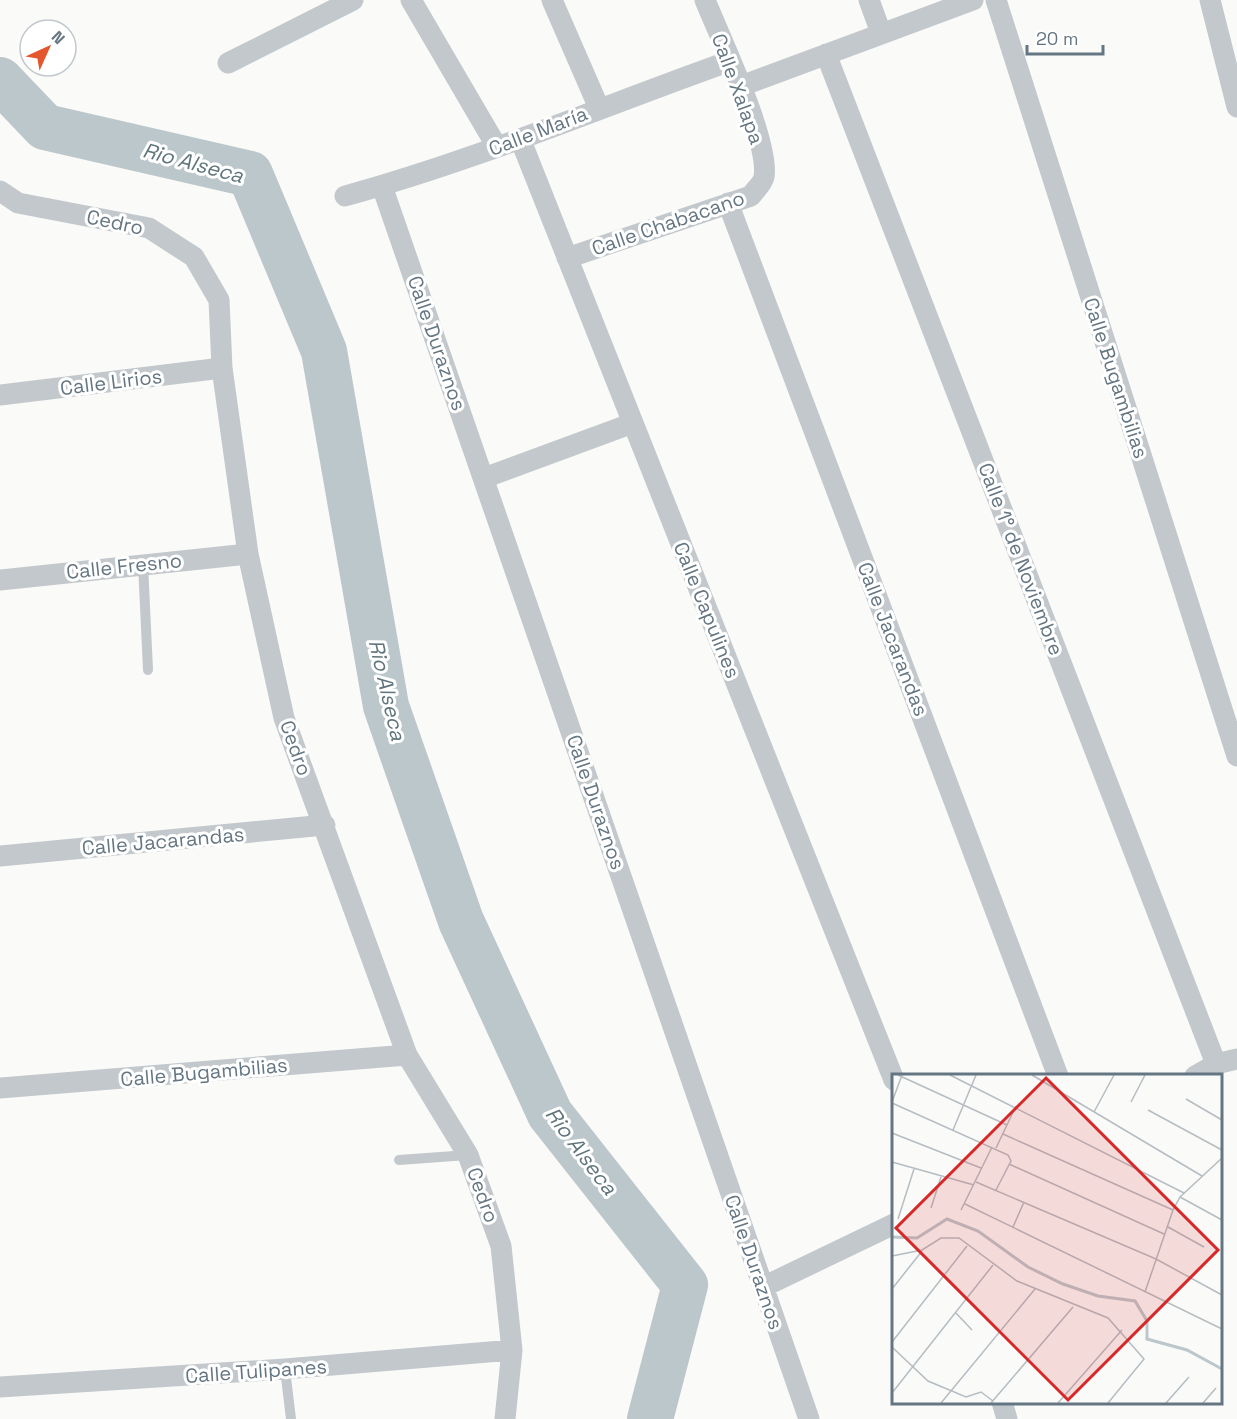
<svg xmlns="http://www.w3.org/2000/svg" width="1237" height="1419" font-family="'Space Grotesk',sans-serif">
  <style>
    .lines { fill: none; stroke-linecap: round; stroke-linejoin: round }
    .river { stroke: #bbc7cb; stroke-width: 46 }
    .lane { stroke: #c3c8cc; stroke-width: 10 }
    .street { stroke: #c3c8cc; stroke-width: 21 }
    .labels { text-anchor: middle; stroke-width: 6; stroke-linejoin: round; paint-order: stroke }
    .street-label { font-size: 20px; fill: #657683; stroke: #fff }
    .water-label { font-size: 21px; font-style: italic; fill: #60757c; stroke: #fff }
    .inset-river { fill: none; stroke: #bbc7cb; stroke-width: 3 }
    .inset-road { fill: none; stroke: #b5bdc2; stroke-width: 1.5 }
    .view { fill: #d62828; fill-opacity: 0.15; stroke: #d62828; stroke-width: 3 }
    .inset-edge { fill: none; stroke: #657683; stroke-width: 3 }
  </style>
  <rect width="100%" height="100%" fill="#fafaf8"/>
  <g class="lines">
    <path class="river" d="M0,80l45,47 205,47 74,177 62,355 75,215 89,193 135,171 -35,134"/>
    <path class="lane" d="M143,564l5,106
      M399,1160l69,-5
      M285,1369l6,50"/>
    <path class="street" d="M411,0l86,147
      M552,0l47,108
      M869,0l12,33
      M996,0l241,756
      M1210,0l27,107
      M826,54l390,1010
      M228,63l125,-63
      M741,86l232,-86
      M521,141l373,939
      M382,186l427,1233
      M0,191l18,12 131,25 45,29 25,43 3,68 26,186 36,164 123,337 61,100 33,91 11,104 -7,69
      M345,196c131,-36 256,-89 385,-135
      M728,203l330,873
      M567,258l184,-62c4,-6 12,-13 13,-19 6,-35 -44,-140 -59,-177
      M0,395l222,-27
      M484,478l149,-55
      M0,580l248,-26
      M0,856l325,-31
      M1195,1076l21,-12 21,-5
      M0,1088l407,-33
      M763,1287l131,-63
      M0,1387l285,-18 227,-19
      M1002,1402l5,17"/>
  </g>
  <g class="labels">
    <g class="street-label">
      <text transform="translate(738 89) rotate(70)" y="7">Calle Xalapa</text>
      <text transform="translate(538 131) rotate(-21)" y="7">Calle María</text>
      <text transform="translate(115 222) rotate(12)" y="7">Cedro</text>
      <text transform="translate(668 223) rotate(-19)" y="7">Calle Chabacano</text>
      <text transform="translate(437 343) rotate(71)" y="7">Calle Duraznos</text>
      <text transform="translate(1116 378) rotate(72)" y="7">Calle Bugambilias</text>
      <text transform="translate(111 382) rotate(-7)" y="7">Calle Lirios</text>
      <text transform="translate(1021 559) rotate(69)" y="7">Calle 1° de Noviembre</text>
      <text transform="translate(124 566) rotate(-6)" y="7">Calle Fresno</text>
      <text transform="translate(707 610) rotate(68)" y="7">Calle Capulines</text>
      <text transform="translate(893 639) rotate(69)" y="7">Calle Jacarandas</text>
      <text transform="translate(296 748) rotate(70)" y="7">Cedro</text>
      <text transform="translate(596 802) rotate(71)" y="7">Calle Duraznos</text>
      <text transform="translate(163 841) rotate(-5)" y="7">Calle Jacarandas</text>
      <text transform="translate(204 1072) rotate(-5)" y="7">Calle Bugambilias</text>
      <text transform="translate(483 1195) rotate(70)" y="7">Cedro</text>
      <text transform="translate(754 1262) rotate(71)" y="7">Calle Duraznos</text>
      <text transform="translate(256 1371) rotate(-4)" y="7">Calle Tulipanes</text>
    </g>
    <g class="water-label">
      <text transform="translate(193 163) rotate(15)" y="7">Rio Alseca</text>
      <text transform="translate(387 690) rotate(77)" y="7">Rio Alseca</text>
      <text transform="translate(581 1151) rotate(53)" y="7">Rio Alseca</text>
    </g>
  </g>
  <g transform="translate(892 1074)">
    <rect width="330" height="330" fill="#fafaf8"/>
    <path class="inset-river" d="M0,163l25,1 30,-19 31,12 50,36 35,17 35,12 37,5 12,20v18l40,11 35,19"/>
    <path class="inset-road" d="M6,1l109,50M58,1l234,118M140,1l170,101M294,25l36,21M0,28l10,-27M239,28l14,-27M0,29l116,52 3,6 -15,29M256,36l74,40M202,38l20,-37M61,56l23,-55M0,59l89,35M111,60l170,76M104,74l20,-42M0,88l82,23M117,90l155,70M84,108l180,77 66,36M288,123l42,23M73,130l257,125M39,134l10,-31M69,136l31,-63M6,145l16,-50M121,153l11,-25M276,153l36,20M0,182l30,-6 19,-12h18l58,43 91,37 36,41 -36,44M0,215l30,-38M253,218l28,-82 7,-13 42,-39M63,238l17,18M0,268l75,-96M0,273l36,34 38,16 15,-5 12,9M0,319l101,-128M49,329l94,-114M99,329l82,-96M166,329l64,-73M274,329l23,-26M311,329l13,-15"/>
    <path class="view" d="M154,4l172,172 -150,150 -172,-172z"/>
    <rect width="330" height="330" class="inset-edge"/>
  </g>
  <g transform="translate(48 48) rotate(45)"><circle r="28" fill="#ffffff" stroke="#c1c8cd" stroke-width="1.5"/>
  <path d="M0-4.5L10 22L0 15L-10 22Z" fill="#e4572e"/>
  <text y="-9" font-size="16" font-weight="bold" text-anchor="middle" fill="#657683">N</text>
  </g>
  <path d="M1027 45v9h76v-9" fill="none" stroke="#657683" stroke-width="3"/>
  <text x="1036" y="45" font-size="18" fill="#657683" stroke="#ffffff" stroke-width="4.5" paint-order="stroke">20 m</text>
</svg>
